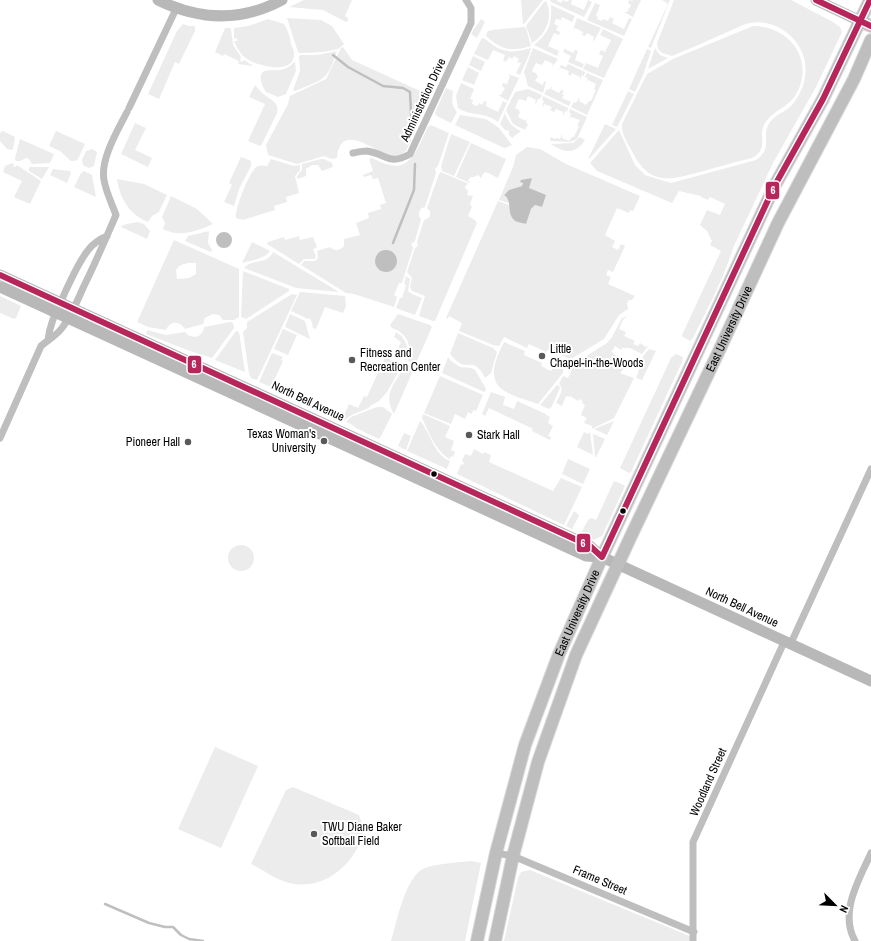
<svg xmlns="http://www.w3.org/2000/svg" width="871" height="941" font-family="'Archivo Narrow',sans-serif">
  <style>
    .green { fill: #ececec; fill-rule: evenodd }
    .water { fill: #bfbfbf }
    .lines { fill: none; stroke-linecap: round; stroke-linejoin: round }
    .stream { stroke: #bfbfbf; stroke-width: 2.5 }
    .primary-casing { stroke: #dbdbdb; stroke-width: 14 }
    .street { stroke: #bebebe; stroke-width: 7 }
    .secondary { stroke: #b8b8b8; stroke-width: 11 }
    .primary { stroke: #bebebe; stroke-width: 12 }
    .bus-1-casing { stroke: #fff; stroke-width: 9 }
    .bus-1 { stroke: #b6265b; stroke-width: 6 }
    .poi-dot { fill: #595959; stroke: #fff; stroke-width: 1.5 }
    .bus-dot { fill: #000; stroke: #fff; stroke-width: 1.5 }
    .labels { text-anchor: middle; stroke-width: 4; stroke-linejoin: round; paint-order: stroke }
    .street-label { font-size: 12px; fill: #000; stroke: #fff }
    .poi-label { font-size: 12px; fill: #000; stroke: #fff; text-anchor: start }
    .line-badge { stroke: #fff; stroke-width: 1.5 }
    .badge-label { font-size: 11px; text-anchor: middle; font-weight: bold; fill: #fff }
  </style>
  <rect width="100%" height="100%" fill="#fff"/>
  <path class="green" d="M304,0h48l-7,16 3,2v3l-2,1 -23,-12 -34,-3z
    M521,0h22l-19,24h-1z
    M550,0h6l5,3 2,-3 4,2 2,-2h3l-1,4 13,6 4,-10 4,2 -8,15 -33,-15z
    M629,0l3,1 1,-1h8l-8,17 -9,-5h3l4,-7 -3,-2z
    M662,0h8l-19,48 -3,-1 20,-43z
    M674,0h117l42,22 7,5 2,5 -26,55 -43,76 -40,85c-9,31 -26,61 -40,90l-3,3 -7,-4 -1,-2 39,-84 -11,-6 2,-4 -5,-10 -7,-6 7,-15 13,5 5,-11 -15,-7 -2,3 -7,-3v-1l-22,-5 -7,12 -75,-32 -7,-8 29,-33 16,35 10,10 26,8 85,-23c18,-12 4,-25 14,-38 7,-9 19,-11 25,-21 10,-14 14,-32 7,-49 -9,-20 -30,-33 -52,-29 -9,2 -17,7 -25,10 -18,8 -36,16 -53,23l-10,-3 -4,-4 -1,-6z
    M546,1c8,16 0,33 -14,42l-6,-17 18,-24z
    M595,3l5,2 -4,11 2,1 -1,2 5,2 1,-2 5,2 2,-4 4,2 -2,4 12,6 5,-11 3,1 -8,17 -37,-16z
    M551,5l24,11 -3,6 -10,-5 -1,3 -5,-1 -2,5 4,2 -2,4 4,2 -1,3 -5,-2 -6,13 11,5 -2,5 -23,-11c15,-12 18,-21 17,-40z
    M287,18l34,2 11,6 12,18 -6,5 -14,3 -24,1 -2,-1z
    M577,18l24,10 -7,13 -1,-1 1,-3 -7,-4 -2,3 -3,-1 1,-3 -8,-4 -2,2z
    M268,19l16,5c4,6 6,13 7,20 1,3 3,6 3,9 1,23 -37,13 -47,6 -6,-4 -10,-11 -13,-18h3v-2l-1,-1 -2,1v-11l14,-2z
    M481,19l4,3 -8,16 -6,-4 3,-5z
    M183,24l6,2h6v5l-16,33 -4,-2 -16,37 -11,-5 29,-63z
    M753,26c38,0 63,36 42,70 -8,12 -23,15 -30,27 -8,13 5,25 -13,35 -16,4 -32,8 -48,13 -32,8 -53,17 -71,-18 -5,-9 -12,-19 -11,-29l25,-50 26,-15z
    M524,27l2,1 5,18c-21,6 -28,4 -44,-9l-1,-2 2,-4 4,-1z
    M225,28h5l1,1 2,16 8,12 -1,4 2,1 2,-2 8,5 1,1 -15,-2 1,-3 -15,-7 -1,2 -8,-4z
    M603,29l20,10 -19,39 -21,-9 3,-6 12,5 5,-12 -4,-2 2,-4 4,2 6,-12 -11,-5z
    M482,38c4,1 7,4 11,7 12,9 24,7 38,3l-2,7 -9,20 -4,-2 5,-10 -4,-1 2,-3 -5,-3 -2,3 -3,-2 -3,5 -3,-2 2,-5 -12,-5 -5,10 -14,-6z
    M566,46l-1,3 8,4 2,-3 3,1 -3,9 9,4 -2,4 -14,-6 3,-6 -8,-4z
    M343,47l9,13 79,36 -25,55c-3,2 -7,5 -12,5 -15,0 -54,-38 -57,2 -6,2 -8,0 -13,-2l-27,8 -29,-9 -2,-10 22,-41 2,-8 36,-17 15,-31z
    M533,48l25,11 -6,8 1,-3 -8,-4 -3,5 -6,-2 -4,8 5,3 -1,1 2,1 -3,5 8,4 1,-4 2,1 -3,11 -15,-7 -4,-14z
    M655,48l5,7 8,3 -20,11z
    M647,49l4,2 -8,24 -8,17 -6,-3z
    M337,51c-3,8 -6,20 -13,26 -7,6 -20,10 -29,14l-2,-1 7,-19 -1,-15 2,-1h16z
    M473,56l12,6 -4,9 -12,-6z
    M295,62l1,9 -10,23 -8,3 -12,-5c-5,-8 -11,-22 5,-22 4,0 9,1 13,-1 4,-1 8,-5 11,-7z
    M568,64l17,8 -1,4 -2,-1 -2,5v-3l-8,-4 -1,3 -3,-2 1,-3 -8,-3 -2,2 2,-5 5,2z
    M468,67l11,6 -5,12 -12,-5z
    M587,73l16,7 -16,35 -16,-8 3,-5 2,1 3,-5h1l-1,3 7,4 3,-4h2l5,-11 -2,-1 2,-5 -8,-4 -2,3 2,-5 -3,-1z
    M508,74l11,4 -11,23 -10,-6h3l4,-7 -3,-2 1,-3 4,1 3,-8z
    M461,83l13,6 -4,10 3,1 -1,4 5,2 2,-3 3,2 2,-4 3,1 -1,4 12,6 5,-11 4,2 -9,19c-14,-11 -26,-5 -40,-14l-2,-12z
    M255,85c2,2 4,5 6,7 7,7 19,9 16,21l-15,31 -2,2 -12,-5 17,-37 -16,-7z
    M552,85l-1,4 8,4 2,-3 3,1 -2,3 2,1 -2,3 9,4 -2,4 -25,-12 3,-5 2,1z
    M446,88l7,3c-1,8 -2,14 4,21l-6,11 -14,-7 -2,-3z
    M528,89l14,6 -2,4h-2l-2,5 -1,-1 1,-3 -8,-4 -2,5 -7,-2 -4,9 4,2v1l1,1 -2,5 8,4 2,-3 -2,5 2,1 -3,6 -12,-6 -7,-14 9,-18z
    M628,91l6,3 -17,33 -5,-2z
    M543,96l25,12 -1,4 -2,-1 -2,5v-4l-7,-3 -2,3 -4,-2 2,-3 -8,-3 -1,3 -1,-1 2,-5 -2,-1z
    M570,109l17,8 -10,22 -7,3 -20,-1 1,-4 4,2 2,-1 3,1 2,-5v4l7,3 3,-4h2l5,-11 -2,-1 3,-5 -9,-3 -2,2 2,-5 -2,-2z
    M505,113c3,9 7,14 16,18l-9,7 -3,-3v-4l-4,-1 -5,-6z
    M460,115l26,4 13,9 13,17 -7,3 -3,-1 -47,-22z
    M135,123l11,5 -11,22 17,8 -4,9 -27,-13z
    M605,124l11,5 -27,30v-2z
    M431,125l18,8 -11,33 -3,3 1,4 -11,34 -3,1 -3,4v5l2,2 -6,22 -4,3 2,4 -11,35h-3l-5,12 3,2 -3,10 -40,-13 -8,-1 -45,-28 3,-4c7,-1 11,3 14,-4l-1,-6 13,-4c4,4 10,4 14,-1v-7l16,-4 -4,-12 13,-5 -1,-5 13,-4 -1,-4 6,-2 -8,-25 -5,1 -2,-4 -7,2 -1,-2 10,-4 -4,-12 3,-1c6,3 12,6 18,7 22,6 30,-23 38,-38z
    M3,131l12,6 -2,12 -2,1 -4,-1 -7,-8v-8z
    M56,131l29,13 -7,15 -3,2h-4l-11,-10 -11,-5z
    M451,134l19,8 -16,34 -12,-5 -1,-5z
    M580,137l5,3c-10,15 -21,13 -34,4l22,-1z
    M20,139l34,15 -4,9 -18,1 -3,-5 -3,-1 -6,3h-4l-1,-3z
    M471,143l35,16 -8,19 -12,-6 -3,2 -2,4 -3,-3 -4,2h-3l-3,3 2,3 -14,-6z
    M527,147l13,2 26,15 74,32 -7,15 -3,-1 -1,3 -12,-5 -12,27 10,6 -3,6 6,3 3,-6 4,2 -12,26 -5,-2 -2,5 5,2 -3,7 27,12 -3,4h-3l-2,3 1,6 -9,6 -15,24 -33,20 -23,-9 -2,2 -17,-8 -2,4 -23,-11 -5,9 -6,-1 -34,-14 3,-8 -13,-7 -1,3 -2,-1 52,-117 11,4c5,14 -1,14 16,19l6,-15 4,-4 7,2 -14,-19 3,-10 -8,5 -1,3 -10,3 -8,5 4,5 1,4 -10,-3 14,-33 3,-12z
    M92,149l5,3 -3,14 -5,2 -6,-3 -1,-5 4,-9z
    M241,157l10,4v5l-12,23 -5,17 -10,-4 8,-17 -3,-2z
    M271,159l23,7 6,-1v5l-5,6 4,17 -13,4 1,5 -13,4 1,4 -32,10 -7,-2c-2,-7 14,-49 22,-52 2,-1 6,0 9,0z
    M321,159h3l8,4 1,4 -11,4 -4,-6h-6l-6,4v7l-9,3v-3l5,-6v-6z
    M12,163l2,1 -1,2 3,1 1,-2 24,16 -11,23 -16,-7 8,-16 -19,-9 2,-6z
    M30,167h19l-7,12 -13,-8v-3z
    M53,169l17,2 1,2 -4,10 -17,-8z
    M84,171l8,4 4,22 -22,-10 7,-14z
    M441,172l28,12 -3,1 -1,3 3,3 -1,4 6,1 -3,8 2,3 -4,9 7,4 2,3 -42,98h-2l-14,-5 6,-20 -13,-5 -2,-4 2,-9 -5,-6 8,-24 3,-2 -1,-4 7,-22 3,-1 3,-3v-5l-3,-3 12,-34z
    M117,179l27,5 23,11 -8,17 -7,4 -4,6c-19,-8 -28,-23 -31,-43z
    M171,196l26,13 16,15c-16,7 -33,14 -50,5l2,-6 -3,-6z
    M137,222l7,2 6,7 -3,8 -26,-12 2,-2z
    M209,231l-1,12 4,7 -1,2 -26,-11 3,-5z
    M299,236l1,4 13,-3 4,10 -4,2 3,7 -1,3h-11l-5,5 -32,-20 1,-2 16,-5 1,3z
    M174,240l65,29v48l-5,3h-11l-4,-5 -6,-1 -8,4 -2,6 -18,5c-6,-9 -15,-8 -19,1l-18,-3 -11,-5zM196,263v11l-7,4 -12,1 -1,-9c4,-7 12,-7 20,-7z
    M252,242l18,9c-7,9 -18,9 -28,12z
    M273,252l66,40 -43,-4 -52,-20c8,-10 22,-2 29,-16z
    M243,271l46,18v2l-43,28 -5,-2z
    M406,276l4,3 -2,12 4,3 10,4 -7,17 -19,-7 4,-10h2l4,-13 -2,-1z
    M300,292l45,4 1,10 -3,7 -18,-6 -9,22 -3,-1 -2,-8 -2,-2 -1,1 -17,-8z
    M292,294l5,1 -40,85 -6,-2 -2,-4 -6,-42 4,-4v-6z
    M0,296l21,10 -5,12 -2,1 -14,-6z
    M290,314l15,7 5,18 -25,-12z
    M398,314l32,11 2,2 -16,36h-3l-5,-2c4,-12 1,-24 -11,-31 -4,-2 -5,-1 -7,-5z
    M627,316l-4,4 -4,9 7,3 -2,4 11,5 -2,3 5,2 2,-3 6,4 3,-2 -7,9 -12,-6h-8l-1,2 -6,-4 -2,4 -2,1 15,15 -6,7 14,5 -20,40 -22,11v-3l-8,-3 3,-5 -6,-3 4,-10 -3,-2 1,-2 -4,-2 -1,2 -8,-5 -1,1 -3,-1 -4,10 -6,-3c3,-7 9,-14 3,-19l4,-8 5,2 7,-15 32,-20 5,-6 10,-19z
    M230,322l3,1 1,5 -22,30 -22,-7 -44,-17 1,-4 19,5 19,-3c6,8 18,6 19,-5z
    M283,329l14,6 -9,20 -14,-6z
    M236,331l3,1 6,40 -30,-12z
    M396,332c7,4 11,11 12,19h-1l-1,5h1l-1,4c-12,-5 -10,-7 -5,-18l-7,-5z
    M458,333l35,15 4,4 -6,21 -6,5c-2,-4 -4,-8 -8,-11 -4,-3 -7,-2 -12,-2 -6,-1 -12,-7 -15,-11z
    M504,342l21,9 -1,4 18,8 -1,3 10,5 4,-7 7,3 1,3v3l-25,31c-7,-2 -14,-5 -21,-7 -4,-2 -10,-4 -14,-7 -17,-12 -6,-34 1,-48z
    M650,349l6,2 -14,29 -6,-2c5,-10 4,-23 14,-29z
    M272,353l11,4 -2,3 2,1 -12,26 -12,-5z
    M676,354l7,3 -1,5 -51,110 -2,1 -9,-5 51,-110z
    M385,357l18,9 -3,5 -17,-8z
    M448,357l3,4 9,6 11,1 4,2 10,17 1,3 -2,2 -42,-19z
    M381,366l17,7 -11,19 -8,9 -9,5v1c-8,5 -19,6 -26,14l-2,-1 7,-16 9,4 6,-12 3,1z
    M405,366l6,4 1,3 -18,41c-12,-20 1,-31 11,-48z
    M440,376l43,19 -7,16 -3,-1 -1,4 -4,-2 -3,7 -10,-5 -4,10 -27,-11z
    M557,385l2,1 1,2 -9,20 -1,-1 -1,2 -9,-4z
    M491,392l14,5 -2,8 11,4 3,-8 29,13v1l4,2 -2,6 5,3 -5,10 3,1 -1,3 -18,-9 1,-2 -44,-21 -4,8 -3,-2z
    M377,407h6l9,7 -11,22 -2,3 -23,-11 -5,-4 -5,-2 5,-5z
    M423,414l27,12 -5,11 9,4 -3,9 4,2 -2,5 -2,-1 -1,3c-15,-8 -21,-27 -28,-41z
    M420,421c11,12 13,33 30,40l-3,8 -40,-18z
    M614,421l-7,14 -13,-6z
    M584,432l4,2 2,-2 3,23 -16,-8z
    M404,433l7,3 -5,14 -8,-4z
    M593,434l12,5 -9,18h-1z
    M474,449l9,5 1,-2 7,3 -2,7 64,29 8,-13 21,9 -18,38 -107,-51 4,-10 2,1 1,-2 -2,-2 3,-7 6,2z
    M568,459l22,10 -7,15 -21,-10z
    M614,481l8,3 3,2 -23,50 -8,4 -13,-7 7,-13 3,-2 5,2z
    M574,511l4,3 1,2 -7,13 -6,-3z
    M228 558a13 13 0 1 1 26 0a13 13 0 1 1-26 0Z
    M215,747l43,19 -37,82 -43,-19z
    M293,787l66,28c1,4 3,8 4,12 1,7 -2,14 -5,20 -12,23 -36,41 -63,37 -17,-2 -29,-13 -44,-20l35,-74z
    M472,861l9,2 -16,78h-74c6,-19 13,-59 30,-71 9,-6 39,-8 51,-9z
    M530,870l162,67 -2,4h-186l14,-63 3,-6z"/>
  <path class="water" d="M532,178l-3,10 17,7 -4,12 -7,-2 -4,4 -5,15c-4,-1 -11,-2 -13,-5 -6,-7 -1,-20 -9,-24l5,-5 13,-4 1,-3 -3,-1 1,-2z
    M216 240a8 8 0 1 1 16 0a8 8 0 1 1-16 0Z
    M375 261a11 11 0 1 1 22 0a11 11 0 1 1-22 0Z"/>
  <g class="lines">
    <path class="stream" d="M333,55l15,12 35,19 20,2 7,4 2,42
      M393,243l21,-53 1,-26
      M105,904l44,19 16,4h8l8,8 8,4 14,2"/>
    <g class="primary-casing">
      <g id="primary">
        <path d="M860,21l11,5"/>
        <path id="s1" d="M477,941l19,-88 29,-108 34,-91 43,-97 173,-372 48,-86 47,-99"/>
        <path id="s2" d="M495,941l18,-85 25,-94 38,-107 55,-119 87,-183 60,-130 76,-144 17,-39"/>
      </g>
    </g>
    <path class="street" d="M129,108l47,-99
      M353,153c5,-1 9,-2 14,-2 20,3 22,15 43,3l61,-131v-15l-5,-8
      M48,340c2,-19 11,-33 18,-50 7,-14 13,-29 23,-41 5,-6 11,-10 18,-13
      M0,438l41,-92c7,-6 15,-10 21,-18 9,-12 15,-26 21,-40 12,-24 22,-48 33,-73 -4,-11 -10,-23 -12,-35 -4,-21 14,-50 23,-68
      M791,643l80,-174
      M496,853l17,3 181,76
      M693,941v-99l92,-202
      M855,941c-16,-29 4,-61 16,-88"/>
    <path class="secondary" d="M158,0c41,20 83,22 124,0
      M816,0l44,21
      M0,275l590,271 12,11 269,124
      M0,287l586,269 16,1"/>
    <use href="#primary" class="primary"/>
    <g class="bus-1-casing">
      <path id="bus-1" d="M816,0l55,26
        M0,275l590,271 12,11 173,-372 48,-86 47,-99"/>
    </g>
    <use href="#bus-1" class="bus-1"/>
  </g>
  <g class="poi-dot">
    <circle cx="542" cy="356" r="4"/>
    <circle cx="352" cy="360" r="4"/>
    <circle cx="469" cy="435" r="4"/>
    <circle cx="324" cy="441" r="4"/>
    <circle cx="188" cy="442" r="4"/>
    <circle cx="314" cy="834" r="4"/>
  </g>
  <g class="bus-dot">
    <circle cx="434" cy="474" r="3.5"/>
    <circle cx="623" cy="511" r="3.5"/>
  </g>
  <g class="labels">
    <g class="street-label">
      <text transform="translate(423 100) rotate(-65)" y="4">Administration Drive</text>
      <text dy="4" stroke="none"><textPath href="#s2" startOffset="658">East University Drive</textPath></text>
      <text transform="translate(308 401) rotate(25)" y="4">North Bell Avenue</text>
      <text transform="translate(742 607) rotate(25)" y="4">North Bell Avenue</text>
      <text dy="4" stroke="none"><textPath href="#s1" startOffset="344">East University Drive</textPath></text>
      <text transform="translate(708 782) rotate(-66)" y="4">Woodland Street</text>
      <text transform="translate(600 880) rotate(23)" y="4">Frame Street</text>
    </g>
    <g class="poi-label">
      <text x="550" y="353">Little<tspan x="550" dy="14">Chapel-in-the-Woods</tspan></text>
      <text x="360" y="357">Fitness and<tspan x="360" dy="14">Recreation Center</tspan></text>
      <text x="316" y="438" text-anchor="end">Texas Woman's<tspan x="316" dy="14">University</tspan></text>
      <text x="477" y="439">Stark Hall</text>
      <text x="180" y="446" text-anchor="end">Pioneer Hall</text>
      <text x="322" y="831">TWU Diane Baker<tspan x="322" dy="14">Softball Field</tspan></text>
    </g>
  </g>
  <g class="line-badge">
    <rect x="765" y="181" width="15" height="19" rx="4" fill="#b6265b"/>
    <rect x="187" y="355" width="15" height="19" rx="4" fill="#b6265b"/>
    <rect x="576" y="533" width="15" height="20" rx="4" fill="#b6265b"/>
  </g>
  <g class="badge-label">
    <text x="773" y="194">6</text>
    <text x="194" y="368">6</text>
    <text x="583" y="547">6</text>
  </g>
  <g transform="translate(835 905) rotate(114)" stroke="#ffffff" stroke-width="3" paint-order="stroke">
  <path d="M0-3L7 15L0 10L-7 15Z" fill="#000000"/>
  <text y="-6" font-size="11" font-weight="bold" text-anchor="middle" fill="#000000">N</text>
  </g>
</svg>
